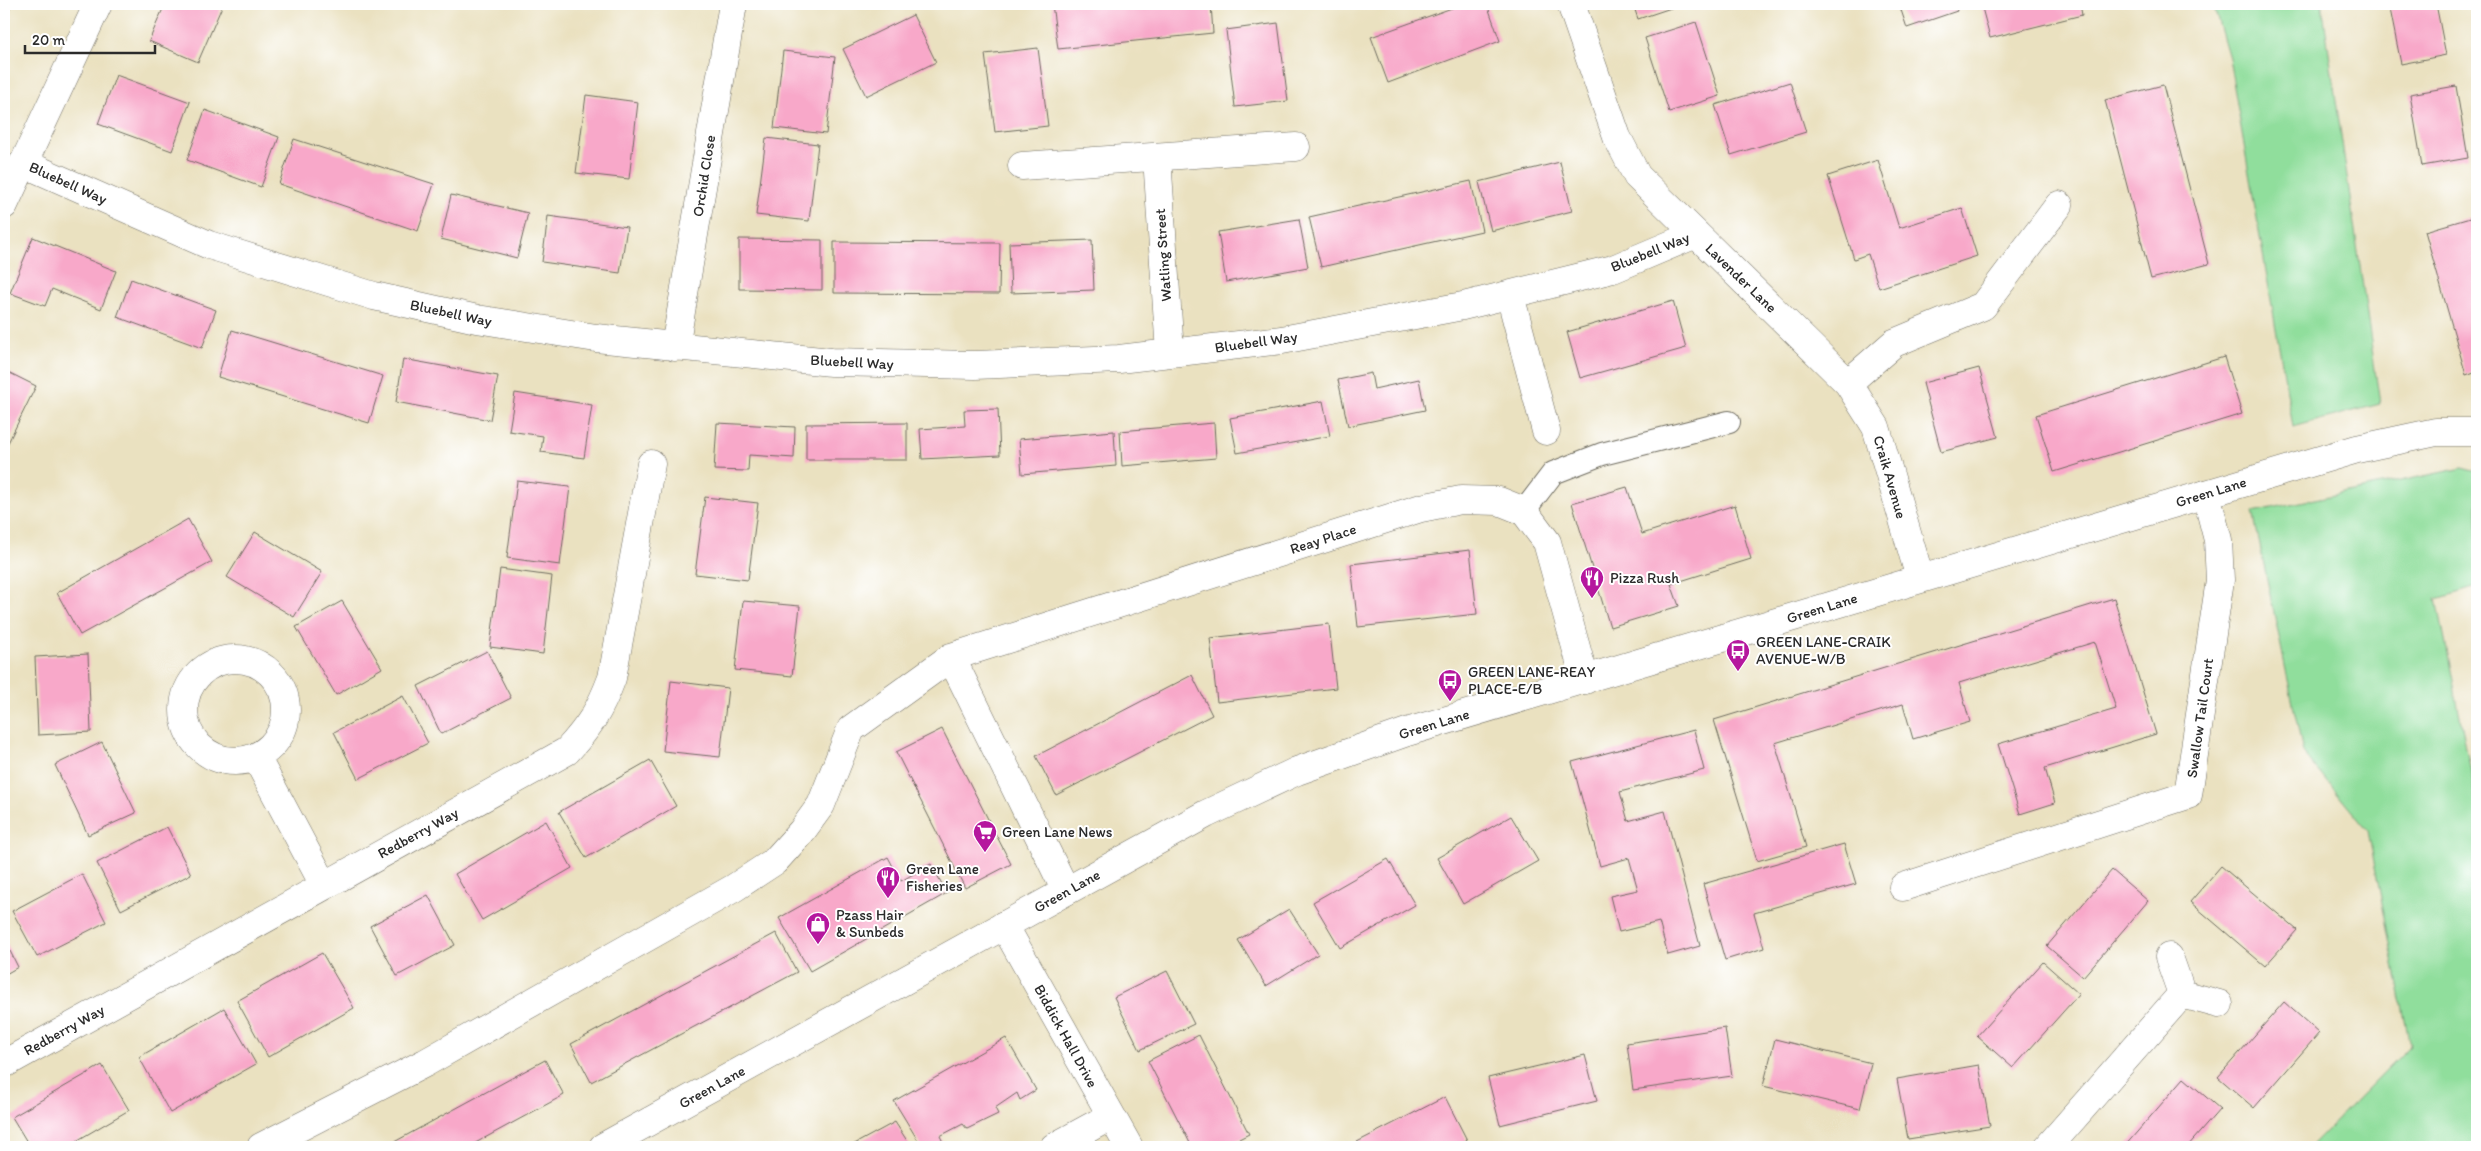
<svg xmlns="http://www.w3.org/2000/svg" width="2481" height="1151" font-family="Itim,sans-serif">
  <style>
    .green { fill: #90de9c; stroke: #5e8464 }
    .building { fill: #f8a8c9 }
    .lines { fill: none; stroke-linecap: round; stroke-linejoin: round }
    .lane-casing { stroke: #6e6b5f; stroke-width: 24 }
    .street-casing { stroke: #6e6b5f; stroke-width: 29 }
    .secondary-casing { stroke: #6e6b5f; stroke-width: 29 }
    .lane { stroke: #fff; stroke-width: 22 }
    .street { stroke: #fff; stroke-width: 28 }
    .secondary { stroke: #fff; stroke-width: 28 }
    .labels { text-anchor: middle; stroke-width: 4; stroke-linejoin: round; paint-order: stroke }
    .street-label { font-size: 15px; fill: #2b2b2b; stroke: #fff }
    .poi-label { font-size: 15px; fill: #2b2b2b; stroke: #fff; text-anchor: start }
  </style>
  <rect width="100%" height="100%" fill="#fff"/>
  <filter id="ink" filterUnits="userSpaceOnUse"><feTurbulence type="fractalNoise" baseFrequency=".02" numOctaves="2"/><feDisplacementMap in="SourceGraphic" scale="10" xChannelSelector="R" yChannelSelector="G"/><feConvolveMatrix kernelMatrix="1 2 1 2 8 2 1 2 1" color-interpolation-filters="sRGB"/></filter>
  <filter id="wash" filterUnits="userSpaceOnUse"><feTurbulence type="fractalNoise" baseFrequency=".0096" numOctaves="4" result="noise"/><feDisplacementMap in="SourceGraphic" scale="20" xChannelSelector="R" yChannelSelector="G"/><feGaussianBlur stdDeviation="1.12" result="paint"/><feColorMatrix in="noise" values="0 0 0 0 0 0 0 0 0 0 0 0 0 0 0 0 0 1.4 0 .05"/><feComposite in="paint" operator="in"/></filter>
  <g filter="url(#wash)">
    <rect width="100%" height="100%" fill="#eae1c0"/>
    <path class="green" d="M2213,4h109l58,400 -87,23 -64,-369z
      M2462,468l15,4v115l-40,12 40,204v344h-167l100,-101 -42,-215 -65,-79 -50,-240z"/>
    <g id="blocks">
      <path class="building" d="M4,4h8l-8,18z
        M165,4h58l-25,58 -49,-21z
        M1052,4h159l2,29 -155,16z
        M1463,4h24l13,37 -112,42 -17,-46z
        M1633,4h50l-45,15z
        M1899,4h56l2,7 -50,17z
        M1981,4h99l2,11 -92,23z
        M2389,4h47l10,51 -45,9z
        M913,15l23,47 -70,34 -23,-47z
        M1696,22l24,74 -51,16 -24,-74z
        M1278,23l10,78 -53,6 -9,-77z
        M1038,48l10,78 -53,6 -10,-78z
        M783,51l52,6 -9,77 -52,-6z
        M116,75l74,27 -18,49 -74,-27z
        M1790,82l16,50 -75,23 -16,-50z
        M2163,85l46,179 -58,15 -46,-179z
        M2456,86l12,72 -46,8 -12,-72z
        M586,95l52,7 -9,77 -53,-6z
        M205,110l74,27 -18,50 -74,-27z
        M766,138l52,6 -9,77 -53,-6z
        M294,139l140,45 -16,47 -139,-47z
        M1878,160l21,68 63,-20 15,48 -98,32 -11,-34 -14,5 -26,-83z
        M1560,162l12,49 -81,20 -12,-49z
        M1471,181l11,50 -161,36 -12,-50z
        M451,195l77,18 -11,45 -76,-19z
        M548,216l79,11 -7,46 -78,-11z
        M2477,216v155l-11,4 -41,-144z
        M1299,219l9,48 -82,15 -8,-50z
        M33,237l83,34 -15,38 -49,-20 -7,17 -35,-13z
        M739,239l83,1v50l-83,-1z
        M1092,240l2,50 -83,3 -2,-50z
        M834,242l166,1 -1,51 -165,-1z
        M131,279l85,31 -14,38 -85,-31z
        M1673,301l13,47 -106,30 -13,-46z
        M232,330l151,46 -14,47 -151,-46z
        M2224,357l18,57 -188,58 -18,-57z
        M403,359l95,17 -8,44 -94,-18z
        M1979,368l19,69 -57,15 -18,-69z
        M4,370l32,16 -32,65z
        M1371,373l3,16 45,-10 6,31 -77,16 -10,-46z
        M515,393l77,12 -8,53 -43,-6 2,-16 -34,-5z
        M1323,401l7,35 -93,17 -7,-35z
        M998,409l2,46 -78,4 -2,-30 45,-3 -1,-16z
        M717,423l78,4 -1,31 -45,-3 -1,16 -34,-1z
        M907,423v37h-101v-36z
        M1214,423l2,35 -94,8 -2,-35z
        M1114,431l2,35 -94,8 -3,-35z
        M517,481l53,6 -10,78 -53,-7z
        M1627,487l15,47 93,-29 16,54 -80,25 8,22 -69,21 -38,-124z
        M705,497l53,6 -10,77 -53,-6z
        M188,519l24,43 -132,73 -23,-42z
        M255,532l67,40 -28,45 -67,-40z
        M1470,550l7,64 -119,13 -7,-63z
        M500,569l52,7 -9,78 -53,-7z
        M2114,598l42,136 -111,34 10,35 -35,11 -22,-70 118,-35 -21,-67 -136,41 11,39 -57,17 -10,-35 -128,39 31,104 -49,14 -43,-141z
        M342,601l40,67 -46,27 -40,-68z
        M743,601l57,5 -8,70 -57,-6z
        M1329,624l7,64 -119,14 -7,-64z
        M487,651l24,47 -70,36 -23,-48z
        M88,654l3,78 -53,3 -3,-78z
        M1192,675l20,40 -156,80 -20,-39z
        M671,681l57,7 -8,69 -57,-6z
        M403,696l25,47 -70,36 -24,-47z
        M942,729l69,135 -46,24 -69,-136z
        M1694,730l10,40 -84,22 8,29 37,-10 35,135 -32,9 -9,-33 -40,10 -9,-36 28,-6 -9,-32 -29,8 -28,-104z
        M102,742l34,71 -48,22 -33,-70z
        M650,760l26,46 -90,52 -27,-46z
        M1511,816l27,45 -75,43 -26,-46z
        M546,821l26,47 -90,52 -27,-46z
        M167,827l24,47 -70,36 -24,-47z
        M1844,844l12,40 -102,29 10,35 -39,12 -22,-76z
        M888,857l13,24 30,-17 16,29 -137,78 -31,-53z
        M1388,859l27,46 -75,43 -27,-46z
        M2221,866l76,64 -32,36 -75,-64z
        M2112,870l36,31 -65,76 -36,-31z
        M82,874l24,48 -69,35 -25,-46z
        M428,895l27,50 -58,31 -27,-50z
        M1289,909l29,45 -52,32 -28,-46z
        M776,933l21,39 -206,110 -20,-38z
        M4,939l14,28 -14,8z
        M322,953l32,55 -86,49 -31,-56z
        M2043,962l36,32 -66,74 -36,-32z
        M1167,971l27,53 -54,26 -26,-53z
        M2284,1002l35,31 -65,75 -36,-31z
        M224,1008l32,56 -86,49 -31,-56z
        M1725,1028l7,48 -99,14 -6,-47z
        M1199,1035l50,99 -26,13h-31l-44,-86z
        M1006,1038l30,52 -16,10 -3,-7 -22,15 3,6 -31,15 -4,-5 -23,12 3,6 -9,5h-12l-28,-46z
        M1775,1039l96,24 -11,46 -97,-23z
        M1585,1055l12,46 -97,24 -12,-47z
        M545,1060l19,35 -96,52h-83z
        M102,1065l27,45 -63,37h-36l-18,-30z
        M1979,1065l11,61 -82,13 -11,-60z
        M2184,1078l36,31 -33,38h-63z
        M1445,1097l22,43 -14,7h-94l-2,-5z
        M895,1122l16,25h-62z"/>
    </g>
  </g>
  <g filter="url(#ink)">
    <use href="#blocks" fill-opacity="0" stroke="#6e6b5f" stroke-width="1"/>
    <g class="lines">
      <g class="lane-casing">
        <path id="lane" d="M1524,511l29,-38 49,-19 127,-32"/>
      </g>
      <g class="street-casing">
        <path id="street" d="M1571,4l46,133 20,39 211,207 28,44 44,151
          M1157,157l13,196
          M23,163l186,82 165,51 103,23 119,19 235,24 144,3 144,-6 163,-19 181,-34 150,-37 83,-35
          M1022,166l274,-19
          M4,205l94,-201
          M1510,295l36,136
          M675,347l58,-343
          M1848,383l46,-40 89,-37 76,-101
          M951,657l115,234
          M184 710a51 51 0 1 1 102 0a51 51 0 1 1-102 0Z
          M256,757l68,128
          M1903,887l285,-92 32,-215 -2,-40 -12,-46
          M1004,925l125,222
          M2169,957l13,37 37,10
          M4,1064l563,-313c23,-25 33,-41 45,-73l39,-214
          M261,1147l164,-84 309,-175 41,-27 27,-30 19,-26 30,-76 100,-72 470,-149 40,-8 38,1 25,10 23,31 38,138
          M1054,1147l57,-31
          M2048,1147l134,-153"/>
      </g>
      <g class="secondary-casing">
        <path id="secondary" d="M603,1147l603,-333 91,-43 110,-39 950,-283 79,-17h41"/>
      </g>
      <use href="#lane" class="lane"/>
      <use href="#street" class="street"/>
      <use href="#secondary" class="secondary"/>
    </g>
  </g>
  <defs>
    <g id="restaurant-pin" transform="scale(1.25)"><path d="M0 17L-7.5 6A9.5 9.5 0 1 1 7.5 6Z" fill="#b5179e" stroke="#fff"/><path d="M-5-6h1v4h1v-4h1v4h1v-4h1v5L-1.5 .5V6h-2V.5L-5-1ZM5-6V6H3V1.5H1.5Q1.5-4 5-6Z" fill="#fff"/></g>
    <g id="bus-pin" transform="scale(1.25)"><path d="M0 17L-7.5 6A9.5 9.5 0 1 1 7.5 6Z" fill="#b5179e" stroke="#fff"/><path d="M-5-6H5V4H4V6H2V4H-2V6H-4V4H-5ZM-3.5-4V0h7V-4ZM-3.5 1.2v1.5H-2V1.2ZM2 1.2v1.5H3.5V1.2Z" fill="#fff"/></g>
    <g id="supermarket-pin" transform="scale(1.25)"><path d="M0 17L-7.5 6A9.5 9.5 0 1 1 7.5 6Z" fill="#b5179e" stroke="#fff"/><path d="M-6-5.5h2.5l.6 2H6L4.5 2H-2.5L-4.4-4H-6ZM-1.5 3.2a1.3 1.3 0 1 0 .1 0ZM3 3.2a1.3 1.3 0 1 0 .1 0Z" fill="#fff"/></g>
    <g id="shop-pin" transform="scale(1.25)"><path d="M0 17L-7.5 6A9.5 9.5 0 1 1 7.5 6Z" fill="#b5179e" stroke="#fff"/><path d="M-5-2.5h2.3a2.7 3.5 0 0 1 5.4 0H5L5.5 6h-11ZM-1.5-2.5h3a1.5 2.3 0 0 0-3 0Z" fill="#fff"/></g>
  </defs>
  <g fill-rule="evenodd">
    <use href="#restaurant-pin" x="1592" y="578"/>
    <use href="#bus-pin" x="1738" y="651"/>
    <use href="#bus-pin" x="1450" y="681"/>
    <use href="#supermarket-pin" x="985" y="832"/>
    <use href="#restaurant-pin" x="888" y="878"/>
    <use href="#shop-pin" x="818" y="924"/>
  </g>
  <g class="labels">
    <g class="street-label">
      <text transform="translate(704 176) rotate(-81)" y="5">Orchid Close</text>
      <text transform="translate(68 183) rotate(24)" y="5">Bluebell Way</text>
      <text transform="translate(1650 252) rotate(-22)" y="5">Bluebell Way</text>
      <text transform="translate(1163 255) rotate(-94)" y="5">Watling Street</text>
      <text transform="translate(1741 278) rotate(44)" y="5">Lavender Lane</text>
      <text transform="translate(451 313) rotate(12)" y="5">Bluebell Way</text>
      <text transform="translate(1256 342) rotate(-8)" y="5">Bluebell Way</text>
      <text transform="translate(852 362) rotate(3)" y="5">Bluebell Way</text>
      <text transform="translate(1890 477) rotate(74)" y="5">Craik Avenue</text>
      <text transform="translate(2211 492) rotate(-17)" y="5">Green Lane</text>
      <text transform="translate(1323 539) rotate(-18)" y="5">Reay Place</text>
      <text transform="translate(1822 608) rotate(-17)" y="5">Green Lane</text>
      <text transform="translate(2200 718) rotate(-82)" y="5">Swallow Tail Court</text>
      <text transform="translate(1434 724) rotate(-17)" y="5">Green Lane</text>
      <text transform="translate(418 833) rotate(-29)" y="5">Redberry Way</text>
      <text transform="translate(1067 891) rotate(-29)" y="5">Green Lane</text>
      <text transform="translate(64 1030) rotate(-29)" y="5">Redberry Way</text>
      <text transform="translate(1066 1036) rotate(61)" y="5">Biddick Hall Drive</text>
      <text transform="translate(712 1087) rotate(-29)" y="5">Green Lane</text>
    </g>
    <g class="poi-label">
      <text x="1610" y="583">Pizza Rush</text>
      <text x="1756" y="647">GREEN LANE-CRAIK<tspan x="1756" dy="17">AVENUE-W/B</tspan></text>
      <text x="1468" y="677">GREEN LANE-REAY<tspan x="1468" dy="17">PLACE-E/B</tspan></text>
      <text x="1002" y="837">Green Lane News</text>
      <text x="906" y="874">Green Lane<tspan x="906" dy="17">Fisheries</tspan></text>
      <text x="836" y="920">Pzass Hair<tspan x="836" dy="17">&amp; Sunbeds</tspan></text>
    </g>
  </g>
  <rect width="2481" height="1151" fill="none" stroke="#fff" stroke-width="20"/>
  <path d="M25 45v8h130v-8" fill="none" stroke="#2b2b2b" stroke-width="2.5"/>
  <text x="32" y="45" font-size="15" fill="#2b2b2b" stroke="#ffffff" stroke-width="4" paint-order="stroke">20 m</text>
</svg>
